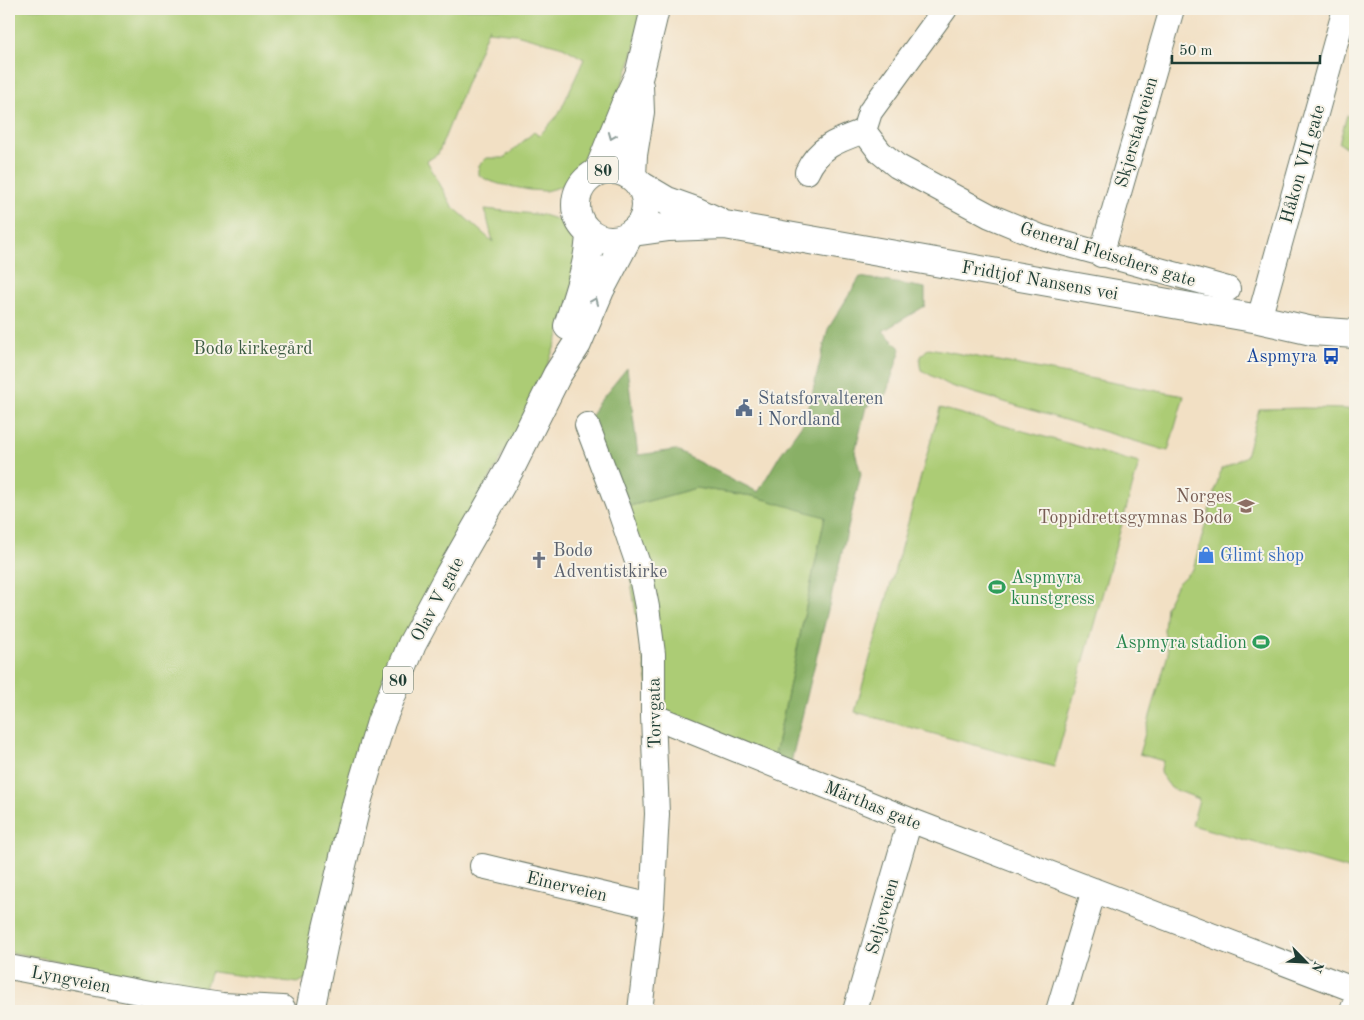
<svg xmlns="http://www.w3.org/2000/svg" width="1364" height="1020" font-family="'Old Standard TT',serif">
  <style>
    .green { fill: #accc74; stroke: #668454 }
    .forest { fill: #89b066; stroke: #54764d }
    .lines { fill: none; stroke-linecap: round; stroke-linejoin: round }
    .street-casing { stroke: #697666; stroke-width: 26 }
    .secondary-casing { stroke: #697666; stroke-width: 30 }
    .highway-casing { stroke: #697666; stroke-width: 30 }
    .street { stroke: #fff; stroke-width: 24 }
    .secondary { stroke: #fff; stroke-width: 28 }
    .highway { stroke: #fff; stroke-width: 28 }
    .oneway { stroke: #8f9e9a }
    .labels { text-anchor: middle; stroke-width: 4; stroke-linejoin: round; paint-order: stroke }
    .shield { fill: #f7f3e8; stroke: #60746a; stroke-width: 1 }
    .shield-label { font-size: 16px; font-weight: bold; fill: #1f3d34 }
    .street-label { font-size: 18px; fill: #1f3d34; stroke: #f7f3e8 }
    .park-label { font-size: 18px; fill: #3b5a41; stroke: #f7f3e8 }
    .transit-label { font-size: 18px; fill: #164399; stroke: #f7f3e8; text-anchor: end }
    .service-label { font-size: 18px; fill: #4e5e75; stroke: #f7f3e8; text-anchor: start }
    .education-label { font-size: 18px; fill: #785e54; stroke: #f7f3e8; text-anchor: end }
    .worship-label { font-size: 18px; fill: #5b616d; stroke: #f7f3e8; text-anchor: start }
    .shop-label { font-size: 18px; fill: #366cbe; stroke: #f7f3e8; text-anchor: start }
    .leisure-label { font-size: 18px; fill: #27864d; stroke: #f7f3e8; text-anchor: start }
  </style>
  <rect width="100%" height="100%" fill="#f7f3e8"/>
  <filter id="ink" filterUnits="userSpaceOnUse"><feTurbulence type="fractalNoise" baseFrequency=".02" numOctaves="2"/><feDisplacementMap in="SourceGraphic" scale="10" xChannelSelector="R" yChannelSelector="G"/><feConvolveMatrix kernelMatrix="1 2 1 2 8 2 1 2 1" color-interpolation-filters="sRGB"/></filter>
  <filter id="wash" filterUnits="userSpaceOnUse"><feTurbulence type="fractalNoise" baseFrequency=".0096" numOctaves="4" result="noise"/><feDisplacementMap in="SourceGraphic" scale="20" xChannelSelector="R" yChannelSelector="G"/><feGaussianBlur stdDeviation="1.12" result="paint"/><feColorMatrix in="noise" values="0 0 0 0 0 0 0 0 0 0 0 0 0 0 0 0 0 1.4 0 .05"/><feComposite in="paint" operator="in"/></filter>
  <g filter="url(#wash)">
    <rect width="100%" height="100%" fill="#f2e0c4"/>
    <path class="green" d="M9,9h635l-15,58 -40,96 -14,15 -15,9 -15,4 -16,-1 -30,-6 -12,-4 -8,-5v-10l8,-7h17l30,-26 5,4 20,-22 25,-55 -21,-12 -47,-13 -28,-3 1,-4 -51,127 -11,7 25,45 41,36 -8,-33 58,6 16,5 14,9 5,11 -8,62 -12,36 -21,53 -132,245 -96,341 -11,6 -86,-11 -1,-1 -7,20h-3l-113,-25 -79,-14z
      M1347,115l8,5v33l-16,-10z
      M929,348l255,48 -16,55 -217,-65 -30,-16c-3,-12 -1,-14 8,-22z
      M940,408l199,55 -85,304 -199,-55z
      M1303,408l44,1 8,2v460l-163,-46 7,-26 -28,-11 -11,-15 3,-12 -24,-7 29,-100 -4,-24 2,-24 11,-22 16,-15 28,-100 25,-13 13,-47z
      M696,488l57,8 72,20 -52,248 -120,-48 -34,-207z"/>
    <path class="forest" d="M860,277l65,11v18l-42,25 18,18 -16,48 -19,10 -11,45 6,22 -69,284 -2,13 -17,-7 52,-247 -72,-21 -57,-8 -77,21 -32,-84 9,-19 31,-38 11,87 37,-5 83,42 22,-37 26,-36 22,-90z"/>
  </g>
  <g filter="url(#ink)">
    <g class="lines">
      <g class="street-casing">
        <path id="street" d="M945,9l-75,103 -6,19 16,21 17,14 93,50 51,21 187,52
          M807,172c12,-26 32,-32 57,-41
          M1101,255l71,-246
          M1259,319l86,-310
          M587,425l32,84 20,58 8,40 6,47v62l4,98 -5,92 -12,105
          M653,716l257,104 445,170
          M482,866l170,40
          M9,967l150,29 63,9 61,3
          M855,1011l55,-191
          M1058,1011l36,-121
          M1352,1011l3,-8"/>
      </g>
      <g class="secondary-casing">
        <path id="secondary" d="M640,185l27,16 28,10 24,11
          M633,232l36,-5 56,-2 534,94 53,12 43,3"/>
      </g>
      <g class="highway-casing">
        <path id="highway" d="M576 205a35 35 0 1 1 70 0a35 35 0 1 1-70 0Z
          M598,172l27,-67 14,-30 16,-66
          M632,176l1,-21 7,-43 -1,-26
          M568,326c9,-30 21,-61 22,-93
          M310,1011l17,-83 30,-126 24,-80 31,-78 36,-67 63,-110 46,-92 20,-31 23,-54 29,-55"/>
      </g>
      <use href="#street" class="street"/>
      <use href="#secondary" class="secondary"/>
      <use href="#highway" class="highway"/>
    </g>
    <defs><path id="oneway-chevron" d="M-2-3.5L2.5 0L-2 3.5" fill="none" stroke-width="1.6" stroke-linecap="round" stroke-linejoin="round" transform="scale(1.25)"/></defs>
    <g class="oneway">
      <use href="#oneway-chevron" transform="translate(612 136) rotate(112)"/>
      <use href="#oneway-chevron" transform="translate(595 301) rotate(-67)"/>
    </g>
  </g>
  <defs>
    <g id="bus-bare" transform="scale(1.35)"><path d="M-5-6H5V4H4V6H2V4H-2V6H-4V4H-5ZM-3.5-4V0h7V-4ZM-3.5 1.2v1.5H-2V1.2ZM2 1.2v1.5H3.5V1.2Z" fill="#1a4fb4" stroke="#f7f3e8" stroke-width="2.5" paint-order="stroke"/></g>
    <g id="civic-bare" transform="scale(1.35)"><path d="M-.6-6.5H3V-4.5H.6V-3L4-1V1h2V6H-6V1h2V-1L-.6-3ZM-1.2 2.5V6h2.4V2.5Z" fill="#5c6f8a" stroke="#f7f3e8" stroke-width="2.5" paint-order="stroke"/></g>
    <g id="school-bare" transform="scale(1.35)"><path d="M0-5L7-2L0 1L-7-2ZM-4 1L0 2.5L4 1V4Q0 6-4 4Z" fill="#8d6e63" stroke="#f7f3e8" stroke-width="2.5" paint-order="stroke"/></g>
    <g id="shop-bare" transform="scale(1.35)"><path d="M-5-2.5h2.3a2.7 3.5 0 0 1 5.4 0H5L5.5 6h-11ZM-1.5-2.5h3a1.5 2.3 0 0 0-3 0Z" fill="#3f7fe0" stroke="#f7f3e8" stroke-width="2.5" paint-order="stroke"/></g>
    <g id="church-bare" transform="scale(1.35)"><path d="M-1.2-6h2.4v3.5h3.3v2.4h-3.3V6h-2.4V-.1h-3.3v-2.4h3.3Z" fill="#6b7280" stroke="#f7f3e8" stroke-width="2.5" paint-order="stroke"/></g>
    <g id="stadium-bare" transform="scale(1.35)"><path d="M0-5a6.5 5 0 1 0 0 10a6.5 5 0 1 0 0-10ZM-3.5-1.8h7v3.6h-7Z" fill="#2e9e5b" stroke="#f7f3e8" stroke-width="2.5" paint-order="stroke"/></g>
  </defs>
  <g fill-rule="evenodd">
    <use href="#bus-bare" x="1331" y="356"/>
    <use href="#civic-bare" x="744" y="408"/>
    <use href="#school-bare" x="1246" y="506"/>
    <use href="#shop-bare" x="1206" y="555"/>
    <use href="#church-bare" x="539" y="560"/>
    <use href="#stadium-bare" x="997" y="587"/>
    <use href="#stadium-bare" x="1261" y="642"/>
  </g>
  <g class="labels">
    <g class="shield">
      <rect x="588" y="156.5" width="30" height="27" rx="4"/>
      <rect x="383" y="666.5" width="30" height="27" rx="4"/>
    </g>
    <g class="shield-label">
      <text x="603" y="176">80</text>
      <text x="398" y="686">80</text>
    </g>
    <g class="street-label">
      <text transform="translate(1136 132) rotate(-74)" y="6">Skjerstadveien</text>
      <text transform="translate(1302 164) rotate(-74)" y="6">Håkon VII gate</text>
      <text transform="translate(1108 254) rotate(17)" y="6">General Fleischers gate</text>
      <text transform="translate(1040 280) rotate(10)" y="6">Fridtjof Nansens vei</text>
      <text transform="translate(437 599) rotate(-62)" y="6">Olav V gate</text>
      <text transform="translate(654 713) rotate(-91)" y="6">Torvgata</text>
      <text transform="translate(873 805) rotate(22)" y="6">Märthas gate</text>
      <text transform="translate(567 886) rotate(13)" y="6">Einerveien</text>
      <text transform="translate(882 916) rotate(-74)" y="6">Seljeveien</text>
      <text transform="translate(71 979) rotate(11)" y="6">Lyngveien</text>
    </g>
    <g class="park-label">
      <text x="253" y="354">Bodø kirkegård</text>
    </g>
    <g class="transit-label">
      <text x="1317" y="362">Aspmyra</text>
    </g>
    <g class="service-label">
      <text x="758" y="404">Statsforvalteren<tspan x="758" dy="21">i Nordland</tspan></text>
    </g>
    <g class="education-label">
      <text x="1232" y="502">Norges<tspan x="1232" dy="21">Toppidrettsgymnas Bodø</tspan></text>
    </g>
    <g class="worship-label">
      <text x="553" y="556">Bodø<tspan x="553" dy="21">Adventistkirke</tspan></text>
    </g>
    <g class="shop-label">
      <text x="1220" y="561">Glimt shop</text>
    </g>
    <g class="leisure-label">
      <text x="1011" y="583">Aspmyra<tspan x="1011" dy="21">kunstgress</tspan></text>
      <text x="1247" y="648" text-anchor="end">Aspmyra stadion</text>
    </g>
  </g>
  <rect width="1364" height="1020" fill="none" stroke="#f7f3e8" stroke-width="30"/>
  <g transform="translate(1306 962) rotate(114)" stroke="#f7f3e8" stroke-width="4" paint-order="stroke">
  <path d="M0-4L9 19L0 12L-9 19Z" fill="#1f3d34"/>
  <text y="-8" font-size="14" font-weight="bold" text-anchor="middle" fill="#1f3d34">N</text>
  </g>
  <path d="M1172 55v8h148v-8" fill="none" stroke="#1f3d34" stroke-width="2.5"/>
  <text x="1179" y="55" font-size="15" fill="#1f3d34" stroke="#f7f3e8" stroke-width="4" paint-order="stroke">50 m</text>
</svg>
